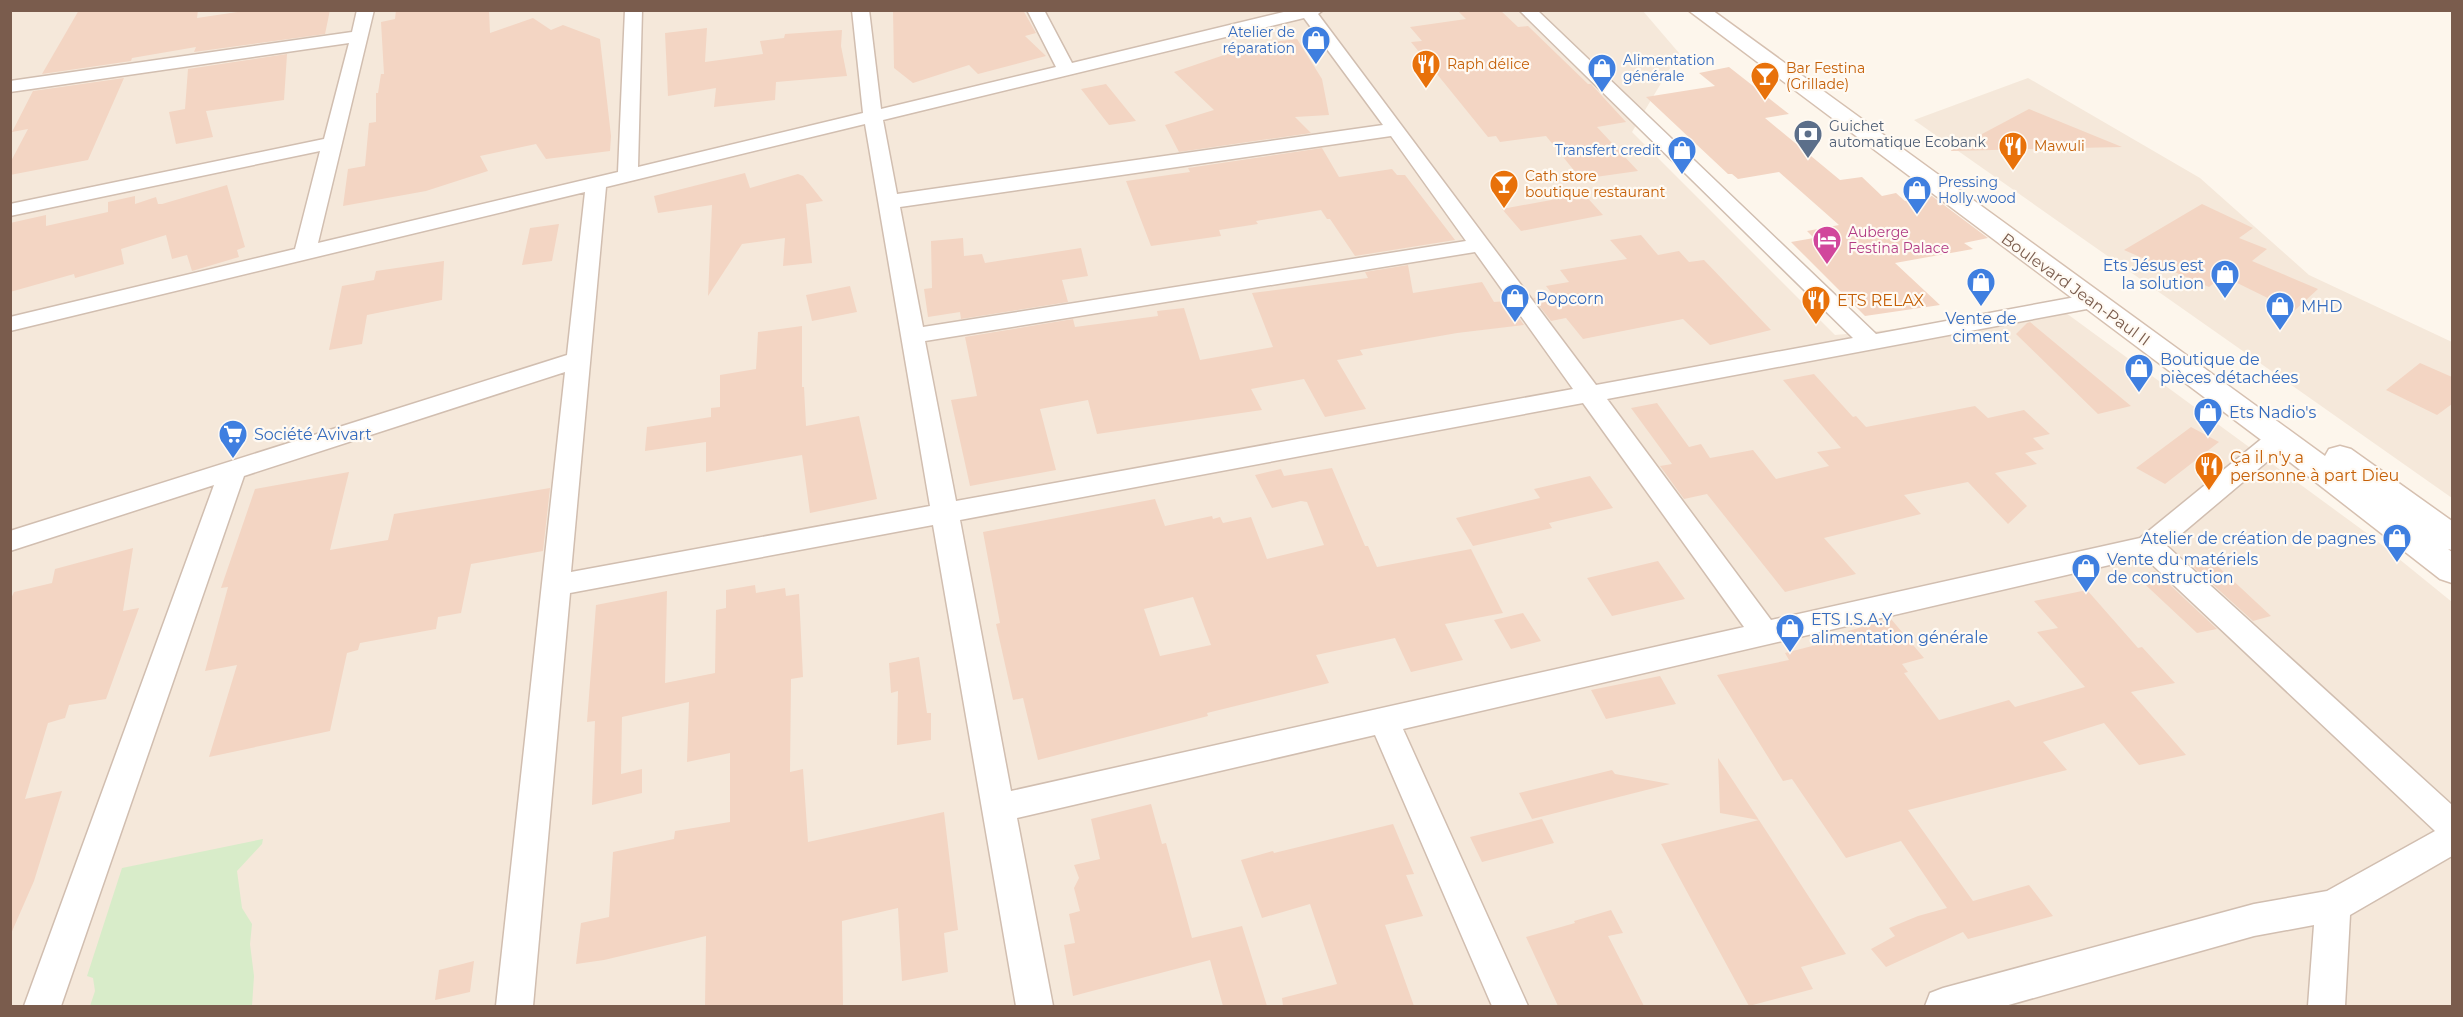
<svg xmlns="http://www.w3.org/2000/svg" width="2463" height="1017" font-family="Montserrat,sans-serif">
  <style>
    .residential { fill: #f5e8da }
    .green { fill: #d8ecc9 }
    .building { fill: #f3d5c3; fill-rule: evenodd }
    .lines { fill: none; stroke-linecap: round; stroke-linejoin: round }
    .minor-casing { stroke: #d1beb0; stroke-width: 3 }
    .secondary-casing { stroke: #d6c0b0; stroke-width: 3 }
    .minor { fill: #fff; fill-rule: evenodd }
    .secondary { fill: #fff; fill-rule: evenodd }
    .labels { text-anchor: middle; stroke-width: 4.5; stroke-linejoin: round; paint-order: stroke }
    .far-shop-label { font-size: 14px; fill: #366cbe; stroke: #fffaf3; text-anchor: end }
    .far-food-label { font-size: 14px; fill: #c56008; stroke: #fffaf3; text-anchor: start }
    .far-service-label { font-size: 14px; fill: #4e5e75; stroke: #fffaf3; text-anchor: start }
    .far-hotel-label { font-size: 14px; fill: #b23c85; stroke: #fffaf3; text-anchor: start }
    .shop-label { font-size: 16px; fill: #366cbe; stroke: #fffaf3; text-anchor: start }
    .street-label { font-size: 16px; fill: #7a5c4d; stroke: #fffaf3 }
    .food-label { font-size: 16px; fill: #c56008; stroke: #fffaf3; text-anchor: start }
  </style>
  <rect width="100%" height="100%" fill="#fdf6ec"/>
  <path class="residential" d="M10,11h1633l36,42 -47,79 203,203 231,-22 306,224 80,65v404h-2441z
    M2028,78l172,100 109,97 143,67v156l-538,-378z"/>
  <path class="green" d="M263,839l-1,5 -25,27 5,37 10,16 -2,20 4,32 -2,30h-162l5,-15 -2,-13 -6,-2 35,-108z"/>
  <path class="building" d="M79,10h119l-1,8 54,-8h79l-5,24 -131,18 2,-5 -64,11 -1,3 -89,13z
    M396,10h93l1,23 43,-15 18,12 12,-5 37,14 11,97 -1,15 -64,8 -10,-15 -56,12 8,15 -62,20 -83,15 5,-37 17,-3 4,-43 7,-1v-29h2l3,-19h3l-3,-52 14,-3z
    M893,10h130l13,23 -11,3 21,20 -68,18 -9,-9 -56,18 -19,-15z
    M1457,10h43l18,17 10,-1 60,58h3l35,38 -29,5 41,44 -57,8 -35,-43 -46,6 -4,-6 -8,1 -77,-95 11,-1 -12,-14 56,-8z
    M707,28l-2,34 58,-8 -3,-13 24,-3 1,-4 57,-4 -1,16 6,30 -71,6 -1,18 -61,7 2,-19 -48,8 -3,-63z
    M1297,39l25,40 7,36 -34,2 16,16 -132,19 -14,-27 49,-15 -40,-38 56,-19 42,-11z
    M287,54l-3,46 -78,11 7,26 -37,7 -7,-32 16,-3 3,-40z
    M1729,67l60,47 -24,4 75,62 22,-3 20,19 14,-3 9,8 27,-5 56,42 -24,5 9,6 -78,14 45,42 -75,11 -74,-74 23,-4 -7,-7 32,-6 -60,-53 -41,7 -6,-5h-4l-82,-77 69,-11 -16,-13z
    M124,78l-36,82 -78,15v-12l18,-34 -16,3 21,-41z
    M1106,84l30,37 -27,4 -28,-36z
    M2029,109l93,38 -172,4z
    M1322,148l17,29 53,-8 5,6h8l50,65 -100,16 -25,-37h-3l-6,-9 -65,11 2,3 -39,6 2,6 -70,10 -25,-65 64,-9 -2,-4z
    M745,173l5,15 48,-14 5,2 20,25 -17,3 6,59 -29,3 2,-28 -43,6 -34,52 4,-91 -54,8 -4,-17z
    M227,185l18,62 -8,3 2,7 -47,14 -5,-16 -15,4 -6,-24 -45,14 3,15 -49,14 -1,-4 -64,18v-69l36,-8v11l62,-14v-10l27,-6v8l21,-7 2,7h4z
    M1584,194l19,21 -82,16 -19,-22z
    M2202,204l51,24 -14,10 28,11 -15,12 66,28 -24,22 -71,-35 -14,11 -85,-37z
    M559,224l-7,37 -30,4 8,-37z
    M1641,235l17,20 21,-4 10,11 15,-2 67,70 -61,15 -27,-26 -100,20 -17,-21 -15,3 -18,-23 20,-3 -7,-9 23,-4 -9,-12 67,-11 -17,-19z
    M963,238l1,18 18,-2 3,9 96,-15 7,28 -26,4 6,22 -107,17 -1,-7 -32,5 -4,-28 8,-1 -1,-47z
    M444,261l-2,39 -75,15 -5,29 -33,6 13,-64 32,-6 2,-9z
    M1408,265l5,28 69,-11 12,20 13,-1 17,24 -67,8 -97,17 3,5 -26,5 29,49 -41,8 -21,-38 -53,10 11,21 -165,24 -9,-34 -48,9 16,61 -86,16 -19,-86 26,-4 -12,-59 108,-18 2,8 83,-11 -1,-5 27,-3 16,52 73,-13 -21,-54 116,-15 -3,-6z
    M850,286l7,26 -45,9 -6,-26z
    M2030,322l101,84 -33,8 -82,-80 11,-11z
    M802,326v61h2l2,39 53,-10 18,83 -67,14 -8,-58 -96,17v-30l-61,9 2,-24 64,-10v-9l9,-1v-32l36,-6 2,-37z
    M2420,363l32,14v27l-15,11 -51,-25z
    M1814,374l39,43 3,-1 10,11 109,-21 13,12 36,-8 26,24 -17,4 11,11 -19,4 12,11 -42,9 32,33 -19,18 -40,-42 -64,13 17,19 -97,24 32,36 -71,18 -78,-98 -23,5 -24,-33 12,-2 -41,-56 26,-5 32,44 12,-3 9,14 43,-8 23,29 53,-13 -12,-14 24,-4 -58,-68z
    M2191,427l28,15 -54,42 -29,-16z
    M1332,468l33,78h3l9,21 94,-18 32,64 -58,11 18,36 -52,12 -16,-34 -79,17 13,28 -122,30 1,3 -170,44 -15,-62 -10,2 -17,-76 4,-1 -17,-91 172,-33 10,27 47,-10 1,3 7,-2 3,6 28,-6 16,42 57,-14 -17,-43 -6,-1 -29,7 -17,-33 26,-6 3,7zM1193,597l18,48 -51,11 -16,-47z
    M349,472l-19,78 58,-10 6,-26 156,-26 -7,63 -72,13 -10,49 -23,4 -2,12 -76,14 -2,7 -11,3 -17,78 -121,26 28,-92 -32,6 23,-84 -7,1 34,-99z
    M1590,476l23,32 -64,15 3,5 -79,18 -17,-28 84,-20 -6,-9z
    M133,548l-10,63 16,-3 -33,91 -37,6 -4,13 -17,5 -23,76 37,-8 -28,90 -24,55v-335l4,-9 38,-9 3,-14z
    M2210,559l31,29 30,28 -18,5 -64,-58z
    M1658,561l27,38 -73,17 -25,-38z
    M2155,571l62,58 -20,4 -62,-58z
    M755,585l1,8 29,-5 1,8 13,-2 4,83 -12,2 -1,93 13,-3 5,73 136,-30 14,118 -14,3 4,39 -46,9 -4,-73 -56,13 1,85h-138l1,-70 -102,24 -28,4 5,-41 28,-6 4,-65 61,-13 1,-8 55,-9v-69l-43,9 2,-60 -67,15 -1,57 21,-5v24l-50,12 3,-84 -8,1 9,-117 71,-14 -2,92 50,-10 1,-63 10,-2v-18z
    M2087,590l51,58 4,-1 33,36 -44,9 55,63 -47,10 -35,-42 -61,19 24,28 -159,40 65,91 56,-16 24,31 -85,23 -5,-7 -77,35 -15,-18 24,-13 -6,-8 29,-12 29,-8 -46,-67 -55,17 -54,-79 -9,2 -66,-106 72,-15 -4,-7 66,-17 -3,-5 43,-12 33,39 -22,6 6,8 -4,1 35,47 70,-20 6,7 70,-20 -48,-55 21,-4 -24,-27z
    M1523,613l18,28 -30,8 -17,-29z
    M919,657l8,56h4v27l-34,5 1,-54 -7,2 -2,-30z
    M1660,676l16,28 -70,15 -15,-29z
    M1718,758l41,62 -39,-7z
    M1612,770l3,4 55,10 -138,35 -13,-26z
    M1151,804l11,40 4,-1 26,95 50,-12 25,80h-44l-13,-46 -137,36 -9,-51 11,-2 -6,-29 11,-3 -6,-23 5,-10 -5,-13 26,-6 -9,-40z
    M1542,819l12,24 -72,19 -12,-25z
    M1759,820l87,134 -45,13 12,22 -64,17 -88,-162z
    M1393,824l21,50 -8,1 17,41 -38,9 29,81h-131l-1,-8 55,-14 -27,-80 -48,14 -21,-58 32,-9 1,2z
    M1611,910l12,23 -15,3 36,70h-86l-32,-69 49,-14 -1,-2z
    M474,961l-4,31 -35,8 4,-30z"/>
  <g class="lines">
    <g class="minor-casing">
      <path id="minor" d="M357,10h17l-56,233 300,-71 7,-162h17l-4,157 225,-54 -11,-103h17l12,99 175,-42 -29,-57h17l28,53 220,-53h31l-5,4 278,371 257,-47 -334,-328h18l339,324 216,-40 8,2 3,5 -3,5 -8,2 -485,91 164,221 369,-82 130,-106 9,-3 9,3 4,6 -4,6 -121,102 285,259v51l-102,59 -5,91h-37l6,-81 -60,11 -249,70h-80l5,-13 13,-5 311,-84 73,-13 108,-60 -291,-274 -741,172 125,277h-36l-117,-271 -358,83 36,188h-37l-83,-481 -363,68 -37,413h-37l69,-634 -321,104 -183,530h-37l190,-521 -204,66v-20l557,-176 18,-163 -575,139v-14l285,-68 25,-98 -310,65v-12l314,-65 25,-96 -339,49v-11l342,-49zM1304,18l79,107 -486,69 -14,-74zM865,124l65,382 -359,66 35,-385zM1391,136l75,105 -543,86 -23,-120zM1475,252l98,137 -617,112 -31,-160zM1583,403l161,224 -733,164 -51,-271z"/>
    </g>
    <g class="secondary-casing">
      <path id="secondary" d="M1688,10h24l613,446 4,-7 11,-3 11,3 101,72v29l-4,-1 4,3v31l-12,-4 -172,-134z"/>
    </g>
    <use href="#minor" class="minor"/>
    <use href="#secondary" class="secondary"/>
  </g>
  <defs>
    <g id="shop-pin" transform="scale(1.5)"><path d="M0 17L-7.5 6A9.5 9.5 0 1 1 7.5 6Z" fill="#3f7fe0" stroke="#fffaf3"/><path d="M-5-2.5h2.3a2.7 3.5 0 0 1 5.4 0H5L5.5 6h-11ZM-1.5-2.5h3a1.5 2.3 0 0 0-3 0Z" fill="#fff"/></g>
    <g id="restaurant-pin" transform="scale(1.5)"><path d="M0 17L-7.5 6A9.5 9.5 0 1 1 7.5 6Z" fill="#e8710a" stroke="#fffaf3"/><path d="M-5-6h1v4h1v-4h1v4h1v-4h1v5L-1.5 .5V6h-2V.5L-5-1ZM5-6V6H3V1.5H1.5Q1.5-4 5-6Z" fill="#fff"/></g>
    <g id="bar-pin" transform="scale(1.5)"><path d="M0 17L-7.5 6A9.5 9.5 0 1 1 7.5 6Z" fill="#e8710a" stroke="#fffaf3"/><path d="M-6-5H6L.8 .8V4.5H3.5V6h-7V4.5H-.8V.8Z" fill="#fff"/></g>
    <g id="bank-pin" transform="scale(1.5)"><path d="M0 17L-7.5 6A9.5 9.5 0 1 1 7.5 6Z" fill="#5c6f8a" stroke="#fffaf3"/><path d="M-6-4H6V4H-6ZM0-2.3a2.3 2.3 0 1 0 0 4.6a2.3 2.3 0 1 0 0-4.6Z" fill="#fff"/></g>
    <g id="hotel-pin" transform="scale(1.5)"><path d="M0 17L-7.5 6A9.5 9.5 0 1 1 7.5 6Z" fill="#d1479c" stroke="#fffaf3"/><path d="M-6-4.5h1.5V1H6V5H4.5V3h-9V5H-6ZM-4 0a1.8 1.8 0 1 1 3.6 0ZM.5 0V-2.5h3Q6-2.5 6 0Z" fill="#fff"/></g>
    <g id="supermarket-pin" transform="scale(1.5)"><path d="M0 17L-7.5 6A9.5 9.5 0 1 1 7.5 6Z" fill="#3f7fe0" stroke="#fffaf3"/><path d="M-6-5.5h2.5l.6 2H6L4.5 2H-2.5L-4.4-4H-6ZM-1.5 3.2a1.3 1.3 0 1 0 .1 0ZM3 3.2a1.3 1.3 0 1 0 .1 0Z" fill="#fff"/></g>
  </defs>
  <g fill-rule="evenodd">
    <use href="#shop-pin" x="1316" y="40"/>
    <use href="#restaurant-pin" x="1426" y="64"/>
    <use href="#shop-pin" x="1602" y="68"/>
    <use href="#bar-pin" x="1765" y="76"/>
    <use href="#bank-pin" x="1808" y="134"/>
    <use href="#restaurant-pin" x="2013" y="146"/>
    <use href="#shop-pin" x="1682" y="150"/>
    <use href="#bar-pin" x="1504" y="184"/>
    <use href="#shop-pin" x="1917" y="190"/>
    <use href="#hotel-pin" x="1827" y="240"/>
    <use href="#shop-pin" x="2225" y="274"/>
    <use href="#shop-pin" x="1981" y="282"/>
    <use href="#shop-pin" x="1515" y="298"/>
    <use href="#restaurant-pin" x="1816" y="300"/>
    <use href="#shop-pin" x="2280" y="306"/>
    <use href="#shop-pin" x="2139" y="368"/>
    <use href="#shop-pin" x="2208" y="412"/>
    <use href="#supermarket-pin" x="233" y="434"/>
    <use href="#restaurant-pin" x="2209" y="466"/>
    <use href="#shop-pin" x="2397" y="538"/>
    <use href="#shop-pin" x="2086" y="568"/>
    <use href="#shop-pin" x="1790" y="628"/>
  </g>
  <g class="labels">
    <g class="far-shop-label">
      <text x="1295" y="37">Atelier de<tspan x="1295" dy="16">réparation</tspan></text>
      <text x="1623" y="65" text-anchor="start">Alimentation<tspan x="1623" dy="16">générale</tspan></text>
      <text x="1661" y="155">Transfert credit</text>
      <text x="1938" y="187" text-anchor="start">Pressing<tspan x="1938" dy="16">Holly wood</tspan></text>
    </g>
    <g class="far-food-label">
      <text x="1447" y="69">Raph délice</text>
      <text x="1786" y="73">Bar Festina<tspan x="1786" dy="16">(Grillade)</tspan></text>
      <text x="2034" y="151">Mawuli</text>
      <text x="1525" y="181">Cath store<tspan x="1525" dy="16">boutique restaurant</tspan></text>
    </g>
    <g class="far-service-label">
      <text x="1829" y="131">Guichet<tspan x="1829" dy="16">automatique Ecobank</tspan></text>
    </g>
    <g class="far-hotel-label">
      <text x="1848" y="237">Auberge<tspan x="1848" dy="16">Festina Palace</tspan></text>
    </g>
    <g class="shop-label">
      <text x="2204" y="271" text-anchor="end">Ets Jésus est<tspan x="2204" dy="18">la solution</tspan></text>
      <text x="1536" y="304">Popcorn</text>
      <text x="2301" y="312">MHD</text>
      <text x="1981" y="324" text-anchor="middle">Vente de<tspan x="1981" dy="18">ciment</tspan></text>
      <text x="2160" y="365">Boutique de<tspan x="2160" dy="18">pièces détachées</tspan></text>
      <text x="2229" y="418">Ets Nadio's</text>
      <text x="254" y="440">Société Avivart</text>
      <text x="2376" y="544" text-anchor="end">Atelier de création de pagnes</text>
      <text x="2107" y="565">Vente du matériels<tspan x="2107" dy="18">de construction</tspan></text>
      <text x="1811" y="625">ETS I.S.A.Y<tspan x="1811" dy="18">alimentation générale</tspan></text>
    </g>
    <g class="street-label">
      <text transform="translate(2076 289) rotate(36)" y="6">Boulevard Jean-Paul II</text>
    </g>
    <g class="food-label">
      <text x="1837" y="306">ETS RELAX</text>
      <text x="2230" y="463">Ça il n'y a<tspan x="2230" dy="18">personne à part Dieu</tspan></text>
    </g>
  </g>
  <rect width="2463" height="1017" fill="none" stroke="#7a5c4d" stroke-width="24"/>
</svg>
